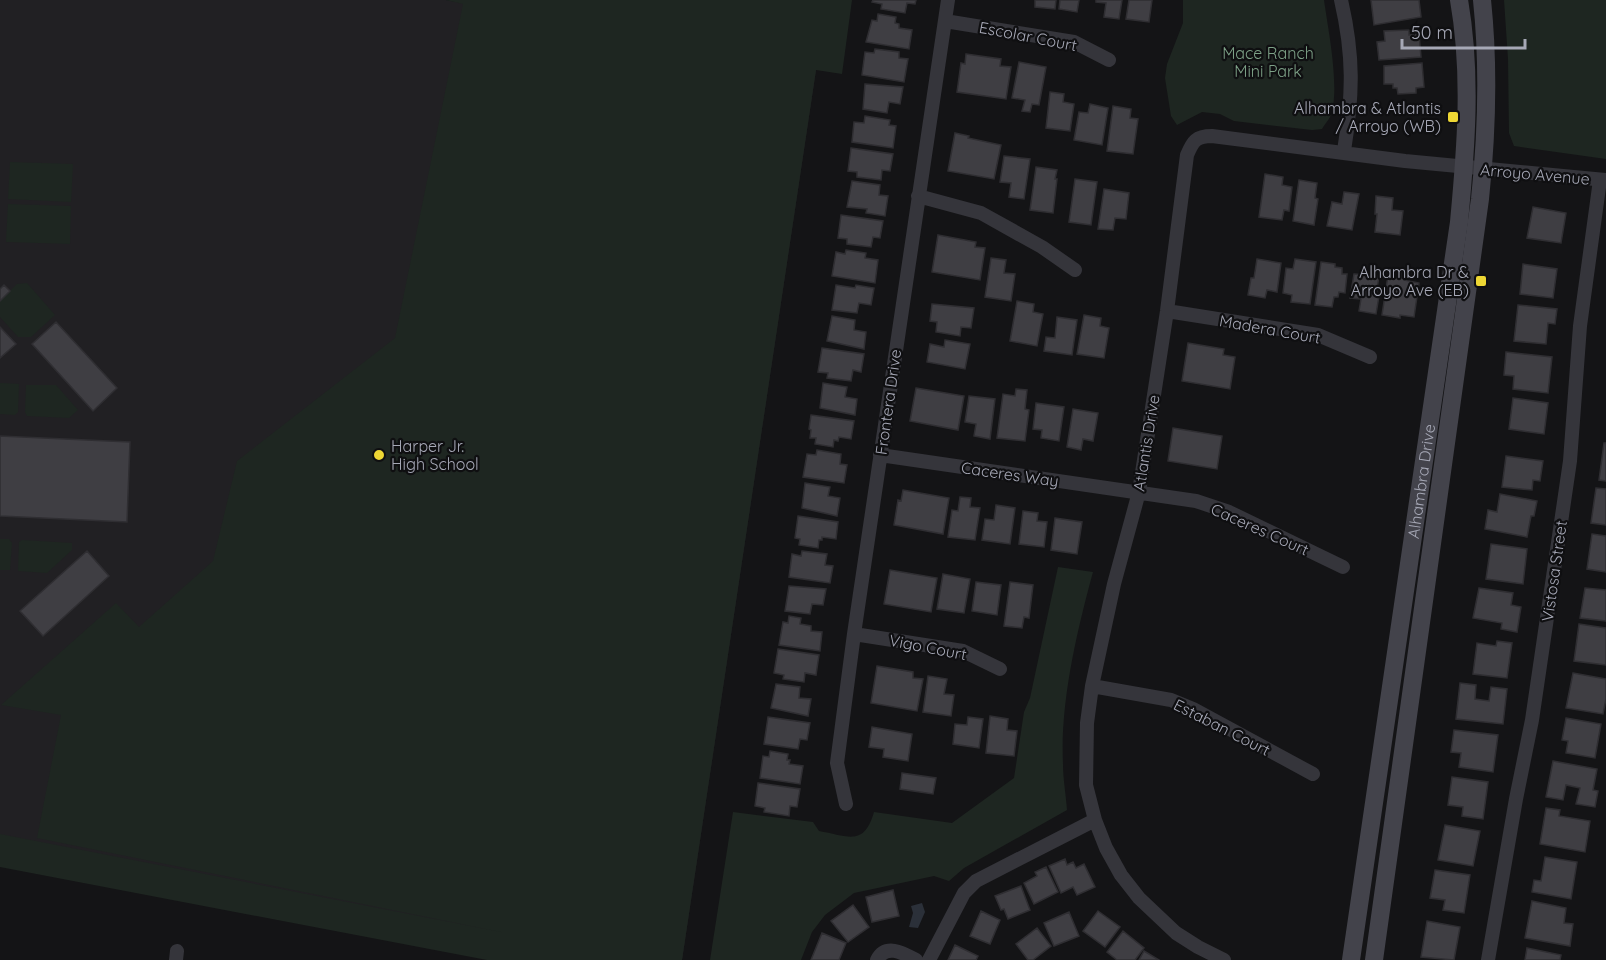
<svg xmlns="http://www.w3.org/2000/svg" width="1606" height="960" font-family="Quicksand,sans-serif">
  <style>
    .built { fill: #212023 }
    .green { fill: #1e2621 }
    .water { fill: #2b3039 }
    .building { fill: #3f3e43; stroke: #2f2e32; stroke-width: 1.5 }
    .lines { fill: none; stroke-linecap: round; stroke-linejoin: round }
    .street { stroke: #35353b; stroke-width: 14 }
    .secondary { stroke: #43434b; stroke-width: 18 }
    .poi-dot { fill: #eed734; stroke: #0f0f11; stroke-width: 2 }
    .labels { text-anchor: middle; stroke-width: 4.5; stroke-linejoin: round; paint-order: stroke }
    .street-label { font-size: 16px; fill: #a6a8b6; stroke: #0f0f11 }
    .park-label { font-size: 16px; fill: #7da187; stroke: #0f0f11 }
    .poi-label { font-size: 16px; fill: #a6a8b6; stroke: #0f0f11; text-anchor: end }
  </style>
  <rect width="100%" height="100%" fill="#141416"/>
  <path class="built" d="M0,0h446l370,70 -134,890h-44l-638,-120z"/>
  <path class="green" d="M446,0h406l-10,74 -26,-4 -134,890h-195l-487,-93v-33l506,99 -469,-95 24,-123 -60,-10 115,-102 23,24 74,-66 24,-100 158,-123 68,-334z
    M1183,0h141c4,29 17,92 6,117 -2,4 -6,8 -8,12l-10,1 -78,-9 -14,-7 -18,-2 -25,13 -6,-9 -6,-38 2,-14 16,-41z
    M1504,0h102v159l-92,-13 -5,-13 -1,-74z
    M10,162l63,2 -2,38 -63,-3z
    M8,204l63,2 -1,38 -64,-2z
    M27,283l28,32 -24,22h-13l-18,-20v-16l17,-17z
    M0,383l19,1 -1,28 -3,3 -15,-1z
    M26,385h30l22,25 -9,8 -42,-2 -2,-4z
    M0,539h9l3,4 -2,27h-10z
    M22,540l50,3v7l-25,23 -29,-2 1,-29z
    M1058,567l35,5c-16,59 -33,130 -30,192 0,15 3,31 4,46l-103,58 -15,13 -15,-5 -80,17 -29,22 -13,17 -11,28h-91l23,-148 80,10 6,9c29,5 45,16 55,-19l78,11 62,-45 10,-66 6,-14z"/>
  <path class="water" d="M922,903l3,9 -7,16 -9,-1 4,-14 -2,-7z"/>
  <path class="building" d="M873,0h43l-1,4 -8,-1 -2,10 -24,-4 1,-5 -10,-2z
    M1035,0h21l-1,9 -20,-2z
    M1060,0h19l-2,12 -18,-3z
    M1096,0h26l-3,19 -15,-2 2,-14 -10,-1z
    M1129,0h23l-3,22 -23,-3z
    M1371,0h48l2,17 -47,8z
    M878,14l18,3 -1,6 4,1v4l13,2 -3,19 -43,-7 6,-22 5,1z
    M1409,30v5l10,-1 2,23 -42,3 -2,-18 8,-1 -1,-10z
    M875,49l24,3v6l9,1 -4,23 -42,-7 3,-23 9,1z
    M966,54l35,5 -1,7 11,1 -5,32 -49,-7 4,-29 4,1z
    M1019,62l27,5 -7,38 -7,-1 -2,8 -8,-1 3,-11 -13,-2z
    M1422,63l2,24 -8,1v5l-18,1 -1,-6h-4v-4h-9v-18z
    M865,84l38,3 -3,17 -11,-2 -2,11 -24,-4z
    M1050,92l14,2 -1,8 11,2 -4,27 -24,-3z
    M1090,104l18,4 -6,37 -28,-5 5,-28 9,1z
    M1113,106l18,3 -1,9 8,1 -5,35 -26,-3z
    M865,116l25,4 -1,5 7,1 -3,22 -41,-6 2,-20 10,1z
    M955,133l14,3 -1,2 33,7 -7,34 -46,-8z
    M851,148l42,6 -3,17 -8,-1 -1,10 -24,-3v-5l-9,-1z
    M1004,156l26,3 -6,40 -15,-2 2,-14 -11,-1z
    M1036,167l21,3 -2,9h2l-4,34 -23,-3z
    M1265,174l18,3 -1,8 10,2 -3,24 -5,-1 -2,10 -23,-3z
    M1075,179l22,3 -6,43 -22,-3z
    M1299,180l18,3 -2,15 3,1 -4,26 -21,-4z
    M852,181l28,4 -1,10 9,1 -3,20 -19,-3 1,-4 -20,-2z
    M1104,189l25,4 -3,26 -11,-1 -2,12 -15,-1z
    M1344,192l15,2 -7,36 -25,-4 5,-24 10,2z
    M1376,196l17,2 -1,12 11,1 -3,24 -25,-3 2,-18h-2z
    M1533,207l33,6 -5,30 -34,-5z
    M841,215l42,6 -3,17 -7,-1 -2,10 -24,-3v-5l-9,-1z
    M938,235l38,7 -1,5 10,1 -5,32 -48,-8z
    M846,250l20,3 -1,5 13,2 -3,23 -43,-7 4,-24 9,2z
    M991,258l15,2 -2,13 11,1 -4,27 -26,-4z
    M1257,259l24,4 -4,29 -10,-2 -2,8 -17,-3 3,-17h3z
    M1295,259l21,3 -6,42 -19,-2 1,-7 -9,-2 3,-25 7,1z
    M1321,262l14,2v3l7,1v6h5l-2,19 -6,-1 -1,5h-4l-2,10 -17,-2z
    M1523,264l34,5 -4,29 -33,-4z
    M1389,269l17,2 -2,9 15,3 -5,34 -14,-2v3l-18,-3z
    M1354,274l25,2 -3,20h3l-3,18 -17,-3 2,-12 -11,-1z
    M4,285l6,6 -10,10v-12z
    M836,285l19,3 1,-3 18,3 -3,17 -12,-2 -2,10 -25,-3z
    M1017,301l17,3 -1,8 10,2 -6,32 -27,-5z
    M932,304l42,4 -3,20 -10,-1 -1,9 -24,-4 1,-10 -7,-1z
    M1518,305l39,4 -2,15 -7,-1 -2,21 -32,-3z
    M1084,315l17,3 -1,8 9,2 -5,30 -27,-4z
    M832,316l23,4 -1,10 12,2 -2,17 -37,-8z
    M1057,317l20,3 -5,35 -28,-4 2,-14 9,1z
    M56,322l61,66 -24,23 -61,-67z
    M0,327l16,17 -16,14z
    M945,340l25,4 -5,25 -38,-7 3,-18 14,3z
    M1188,343l36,6 -1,6 12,2 -5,32 -48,-8z
    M822,348l42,6 -3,18 -8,-2 -2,11 -24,-3 1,-5 -10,-1z
    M1506,352l46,5 -4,36 -35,-4 1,-13 -10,-1z
    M823,383l24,4 -2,10 12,2 -2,16 -35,-7z
    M916,388l48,8 -6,34 -48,-9z
    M1016,389l11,1 -2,19 4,1 -4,31 -28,-3 6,-44 12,2z
    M969,396l26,3 -5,40 -16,-3 2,-12 -11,-2z
    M1513,398l35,5 -4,31 -35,-5z
    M1036,403l28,4 -5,34 -18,-3 1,-8 -9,-1z
    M1073,409l25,4 -5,28 -10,-2 -2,11 -14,-3z
    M811,415l43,6 -3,18 -12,-2 -1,4 -4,-1 -1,7 -18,-3 1,-6h-6l1,-8 -2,-1z
    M1173,428l49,8 -5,33 -49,-8z
    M0,436l130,6 -3,80 -127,-6z
    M1604,443h2v38l-7,-1z
    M817,450l24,4 -1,10 7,1 -3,18 -41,-6 4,-23 9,1z
    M1506,456l37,5 -3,20 -7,-1 -1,10 -30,-3z
    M805,483l25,4 -2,9 12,2 -3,18 -35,-8z
    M1596,488l10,1v36l-15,-2z
    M903,490l46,8 -6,36 -49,-9 4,-25 3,1z
    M1500,494l37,7 -3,15h-3l-4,21 -42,-8 3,-19 9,2z
    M960,497l11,1 -1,9 10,1 -5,32 -27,-3 4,-27 6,1z
    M996,505l19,3 -5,36 -28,-4 3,-21 9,1z
    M1023,511l15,2 -1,8 10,1 -3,25 -25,-3z
    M798,516l40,6 -2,17 -14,-2v3h-3l-1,8 -19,-3 1,-6 -5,-1z
    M1055,518l27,4 -5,32 -26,-4z
    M1592,534l14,2v36l-19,-3z
    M1491,544l36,5 -4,35 -37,-5z
    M87,551l22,25 -66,60 -23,-25z
    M802,551l25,3 -2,11 8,1 -3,17 -41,-6 3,-23 9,2z
    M890,570l47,8 -6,34 -47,-8z
    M943,574l27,5 -6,34 -27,-4z
    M976,582l25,3 -4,30 -25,-4z
    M1010,582l23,3 -4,33 -5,-1 -2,11 -18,-2z
    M789,586l37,3 -3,16 -11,-1 -2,10 -25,-3z
    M1479,588l34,5 -2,12 10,2 -4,25 -16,-3 1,-6 -29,-5z
    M1585,588l21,2v31l-26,-3z
    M789,616l12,2 -1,6 11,2v5l11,1 -2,19 -41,-6 4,-23 5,1z
    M1579,624l27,4v37l-32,-4z
    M1497,641l15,2 -5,35 -34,-4 4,-31 19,3z
    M778,649l41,6 -3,20 -11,-2 -1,9 -21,-3 1,-4 -10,-2z
    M877,666l36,6v6l10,1 -6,32 -46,-8z
    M1573,673l33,6v20l-3,15 -37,-6z
    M928,676l19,3 -3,15 10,1 -3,21 -28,-4z
    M1460,683l16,2 -1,14 14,2 2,-14 16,2 -4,35 -47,-5z
    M776,684l24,3 -1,11 12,1 -3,17 -37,-8z
    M990,716l18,3 -1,11 10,1 -3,25 -28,-3z
    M768,717l42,6 -3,17 -7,-1 -2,10 -34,-5z
    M968,717l15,2 -4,29 -26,-4 2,-20 12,1z
    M1566,718l35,6 -6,34 -29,-5 2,-12 -6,-1z
    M872,727l40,7 -4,27 -25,-4 1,-8 -15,-2z
    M1454,730l44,5 -5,37 -34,-5 2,-14 -10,-1z
    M770,751l18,3 -1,6h3l-1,4 14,2 -3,18 -40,-6 3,-22 6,1z
    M1553,761l44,8 -4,21 5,1 -3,16 -19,-3 4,-16 -14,-3 -3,15 -17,-3z
    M902,773l34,5 -3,16 -33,-5z
    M1452,777l36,5 -5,37 -21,-3 1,-9 -15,-2z
    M758,783l42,6 -3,18 -7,-1 -1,10 -25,-4 1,-4 -10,-2z
    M1546,808l14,2 -1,6 31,5 -5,31 -45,-8z
    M1445,825l35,6 -7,35 -35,-6z
    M1545,857l32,5 -6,37 -39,-7 2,-12 7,1z
    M1065,859l2,6 6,-3 3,6 8,-4 11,23 -18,8 -4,-8 -12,6 -12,-27z
    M1046,867l12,25 -24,12 -10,-21 13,-7 -2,-4z
    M1435,870l35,5 -6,38 -21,-3 2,-10 -15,-2z
    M1021,886l9,24 -22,9 -4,-10 -3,1 -6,-14z
    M893,890l6,26 -27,6 -6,-25z
    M1532,901l34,7 -2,15 9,1 -3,22 -45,-8z
    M853,905l16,22 -21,15 -17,-21z
    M981,911l19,9 -10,24 -20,-8z
    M1098,911l22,16 -15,20 -22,-16z
    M1069,912l10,24 -25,10 -10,-23z
    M1427,921l33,6 -6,33 -33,-3z
    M1037,928l14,18 -18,14h-5l-12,-16z
    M1123,931l21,17 -9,12h-18l-10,-8z
    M822,933l24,10 -7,17h-28z
    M955,945l23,11 -2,4h-28z
    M1527,948l34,7 -1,5h-35z
    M1144,951l15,9h-20z"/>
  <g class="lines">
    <path class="street" d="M1341,0c13,56 12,95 3,151
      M945,21l129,21 35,18
      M918,196l63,17 61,34 33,23
      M1167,311l151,24 52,22
      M880,455l316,46 33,11 114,55
      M854,634l109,17 37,18
      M1092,686l79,14 22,9 120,65
      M846,804l-9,-41 17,-129 94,-634
      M176,960l1,-9
      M877,960c9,-17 26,-7 39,0
      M929,960l35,-67 12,-12 119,-61
      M1224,960l-26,-13 -22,-14 -37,-35 -18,-23 -15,-27 -11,-28 -9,-35 1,-62 5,-37 22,-102 25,-92 28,-181 20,-156c6,-14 9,-19 25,-19l193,25 201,19
      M1488,960l28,-161 16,-79 38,-259 10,-135 20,-146"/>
    <g class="secondary">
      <path id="s1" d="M1351,960l108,-738c7,-74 13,-148 0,-222"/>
      <path d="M1374,960l106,-761c7,-67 9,-133 2,-199"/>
    </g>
  </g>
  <g class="poi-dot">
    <rect x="1447" y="111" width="12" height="12" rx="3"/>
    <rect x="1475" y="275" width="12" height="12" rx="3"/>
    <circle cx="379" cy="455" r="6"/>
  </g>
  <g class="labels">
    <g class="street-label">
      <text transform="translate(1028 36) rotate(11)" y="6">Escolar Court</text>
      <text transform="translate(1535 174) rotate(5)" y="6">Arroyo Avenue</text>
      <text transform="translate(1270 329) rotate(10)" y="6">Madera Court</text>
      <text transform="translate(888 402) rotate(-82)" y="6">Frontera Drive</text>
      <text transform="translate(1146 443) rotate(-81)" y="6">Atlantis Drive</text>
      <text transform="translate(1010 474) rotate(8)" y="6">Caceres Way</text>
      <text dy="6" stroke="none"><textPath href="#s1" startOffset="484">Alhambra Drive</textPath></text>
      <text transform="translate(1260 529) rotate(24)" y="6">Caceres Court</text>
      <text transform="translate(1554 571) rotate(-82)" y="6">Vistosa Street</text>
      <text transform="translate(928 647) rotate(11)" y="6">Vigo Court</text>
      <text transform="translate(1222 727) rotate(27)" y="6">Estaban Court</text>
    </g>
    <g class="park-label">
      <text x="1268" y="59">Mace Ranch<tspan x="1268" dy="18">Mini Park</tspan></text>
    </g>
    <g class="poi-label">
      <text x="1441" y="114">Alhambra &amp; Atlantis<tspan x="1441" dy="18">/ Arroyo (WB)</tspan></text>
      <text x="1469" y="278">Alhambra Dr &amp;<tspan x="1469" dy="18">Arroyo Ave (EB)</tspan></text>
      <text x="391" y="452" text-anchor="start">Harper Jr.<tspan x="391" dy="18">High School</tspan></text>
    </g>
  </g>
  <path d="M1402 39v9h123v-9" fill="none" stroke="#a6a8b6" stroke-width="3"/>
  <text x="1411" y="39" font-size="18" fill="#a6a8b6" stroke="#0f0f11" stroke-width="4.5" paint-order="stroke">50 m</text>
</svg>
